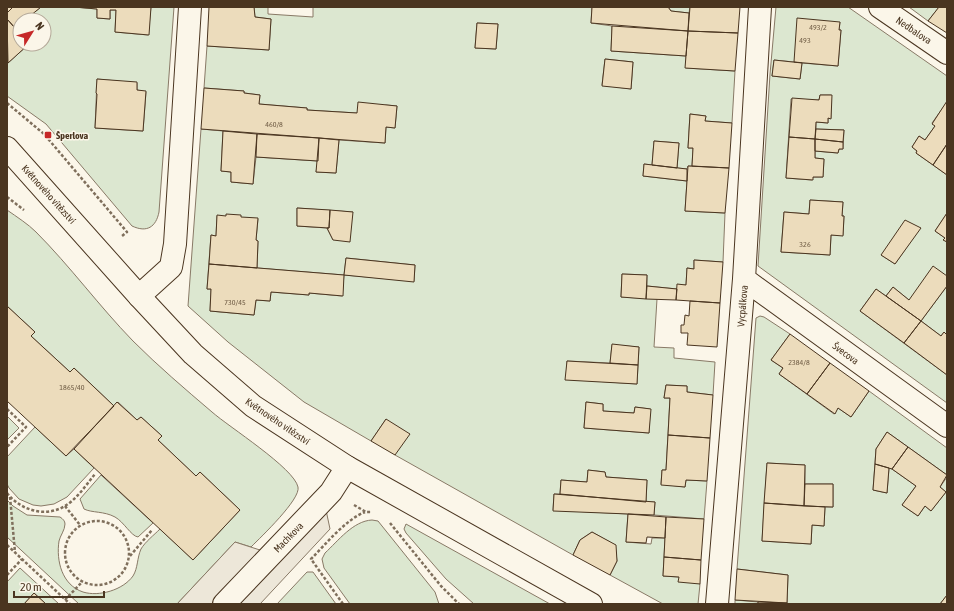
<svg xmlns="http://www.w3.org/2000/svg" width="954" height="611" font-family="'Asap Condensed',sans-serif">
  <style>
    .green { fill: #dce7d0; stroke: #887966; fill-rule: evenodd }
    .parking { fill: #ede7d9; stroke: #887966 }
    .building { fill: #ecdcbc; stroke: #4a3520 }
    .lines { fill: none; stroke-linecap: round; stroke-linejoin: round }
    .street-casing { stroke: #4a3520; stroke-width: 24 }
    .secondary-casing { stroke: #4a3520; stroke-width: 24 }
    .path { stroke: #7f6f5c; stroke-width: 2.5; stroke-dasharray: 3 2; stroke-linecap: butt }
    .street { stroke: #fbf6e9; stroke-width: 22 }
    .secondary { stroke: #fbf6e9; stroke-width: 22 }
    .poi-dot { fill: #c62828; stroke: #fbf6e9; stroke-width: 1.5 }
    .labels { text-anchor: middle; stroke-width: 3; stroke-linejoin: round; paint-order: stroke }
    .number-label { font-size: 8px; fill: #725f47 }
    .street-label { font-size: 10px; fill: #4a3520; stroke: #fbf6e9 }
    .poi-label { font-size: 10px; font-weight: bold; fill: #4a3520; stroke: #fbf6e9; text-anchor: start }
  </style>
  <rect width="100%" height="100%" fill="#fbf6e9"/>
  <path class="green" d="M41,7h33l23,2v9l13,1v-9h6l-1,22 33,3 3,-28h23l-15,205c-3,15 -12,21 -27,14l-86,-102 -39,-28v-34l1,1 21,-19h15v-24h-19zM97,79l40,4v7l9,2 -3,39 -48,-3z
    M254,7h14v7l45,3v-10h279l-1,16 21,3 -1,25 75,5v12l49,3 -3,52 -27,-2 1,-5 -16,-2 -2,34h5l-1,18h-4l-1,3 -10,-1 2,-25 -25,-2 -2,24 -8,-1 -1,12 44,5 -2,30 40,2 -2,49 -29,-2v9l-7,-1 -1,17h-8l-1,4 -30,-3v-11l-25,-1 -1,23 36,2 -3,48 20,1v10l41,4 -2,33 -26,-3v-6l-21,-1 -2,13h6l-4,72h-4l-1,14 24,3 1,-7 21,1 -3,38 -50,-4 1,-13h-9l1,-22 -41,-3 -1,-5 -17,-2 -1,12 -26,-2 -1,14h-6l-1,16 75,4 -2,28 25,2 1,-6h13l-2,38 16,1 21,7 -2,20h-35l-53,-29 7,-14 -2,-16 -23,-13 -12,8 -7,15 -178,-100 -9,-36 -15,22 -67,-39 -76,-60 -40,-36 13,-177 22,2 -2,40 10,1v10l22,2 3,-27 62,4 -2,11 20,1 3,-33 46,3 1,-16 9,1 2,-22 -11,-1 -29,8 -50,-3v-2l-48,-4 1,-9 -16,-2v-2l-40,-3 3,-42 62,4 2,-31 -16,-2zM477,23l21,1 -2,25 -21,-1zM605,59l28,3 -2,27 -29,-4zM297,208l56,4 -20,28 -6,-12 -30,-2zM217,216l41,3 -2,21 2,1 -1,27 87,7 -2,21 -33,-3v2l-38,-3 -1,9 -14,-1 -2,15 -44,-4 1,-22h-4l4,-54 5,1zM346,258l69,7 -1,16 -70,-6zM612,345l27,2 -2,37 -71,-5 1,-18 43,2zM586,402l17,2v7l31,2 1,-6 15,2 -1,24 -65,-5z
    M668,7h22l-1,6 -18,-2z
    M776,7h72l99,69v26l-15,21 3,3 -10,14 -6,-4 -7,11 5,4 -1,2 31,22v38l-12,18 10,7 -1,2 3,2v34l-38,24 -16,-13 -7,9 -10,-7 -16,22 87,64v28l-189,-137 12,-192zM840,22l-1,8h2l-3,36 -36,-3 -2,16 -28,-3 2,-16 20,2zM820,95h11v23h-3v5l-12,-1v7l28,1 -1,19h-4l-1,4 -23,-2v7l9,1 -1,18h-10l-1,3 -26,-2 5,-79 28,1zM810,200l33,2 -1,14h2l-1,19h-12l-1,20 -49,-3 3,-40 25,2zM920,228l-25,36 -14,-9z
    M909,7h30l-11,14z
    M7,210c10,7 21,14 29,22 34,34 63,74 97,109 25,25 52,48 79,71 17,15 82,56 86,75 3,12 -37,50 -47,60l-16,-5 -58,62h-98l-72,-67v-37l6,6 14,9 33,2c3,2 5,4 5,7 0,6 -5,12 -6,17 -3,20 3,44 24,51 16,5 40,-2 50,-16 5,-8 4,-18 8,-27 4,-7 13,-14 19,-20l33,31 47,-50 -40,-38 -4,4 -38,-36 4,-4 -21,-19 -4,3 -19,-18 -4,4 -40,-38 -4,4 -39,-36 4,-4 -28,-26z
    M947,286v49l-3,-3 -3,4 -20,-15z
    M760,316l4,1 26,17 -19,26 12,8 -4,6 55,40 4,-6 13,9 18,-26 78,57v27l-60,-43 -11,17 -3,41 14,3 2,-25 3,1 24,17 -14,19 16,11 7,-10 6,5 15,-19 -6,-5 7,-10v118l-7,9h-153l1,-29 -51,-6 19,-251zM767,463l38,2v19h28v23h-8l-1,19 -12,-1 -1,19 -49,-3z
    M7,416l12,12 -12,12z
    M35,427l31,29 8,-7 20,19 -27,29 -13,7 -13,2 -8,-1 -14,-6 -10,-11 -2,-4v-27z
    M101,475l52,48 -15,14c-7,-1 -14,-15 -23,-20 -11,-6 -23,-4 -31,-8l-4,-10z
    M372,520l6,1 57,71 4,12h-89l-26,-36 -2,-9 3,-6c13,-12 28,-32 47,-33z
    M406,524l144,80h-76l-28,-25 -40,-46 -2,-4z
    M20,568l39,36h-13l-12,-11 -10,11h-17v-22z
    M307,572h6l23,32h-59z
    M735,600l23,2v2h-23z"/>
  <path class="parking" d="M326,510l4,19 -70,75h-25z
    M235,542l28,9 -50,53h-36z"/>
  <path class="building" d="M7,7h6l-6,6z
    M13,7h28l-16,13h-5v4l-5,4 -8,-9v-6z
    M74,7h77l-2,28 -34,-3 1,-22h-6v9l-13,-1v-9z
    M209,7h45l1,10 16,2 -2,31 -62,-4z
    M592,7h76l3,4 18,2 -1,18 -97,-8z
    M690,7h50l-2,26 -50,-2z
    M939,7h8v26l-19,-12z
    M797,18l43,4 -1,8h2l-3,36 -44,-4z
    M7,19l8,9 5,-4v20h9l-21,19z
    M477,23l21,1 -2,25 -21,-1z
    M612,26l76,5 -2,25 -75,-5z
    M688,31l50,2 -3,38 -50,-3z
    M605,59l28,3 -2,27 -29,-3z
    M774,60l28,3 -2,16 -28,-3z
    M97,79l40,3v8l9,1 -3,40 -48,-3 2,-34 -1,-1z
    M204,88l40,3v2l16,2 -1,9 48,4v2l50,3 1,-11 39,4 -2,22 -9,-1 -1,16 -184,-14z
    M820,95h12l-1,24 -3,-1v5l-12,-1 -1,17 -26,-2 3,-39 27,2z
    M947,101v43l-14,21 -17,-12 1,-2 -5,-4 7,-11 6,4 10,-14 -3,-2z
    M690,114l16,2 -1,5 27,2 -3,45 -37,-2 1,-18h-5z
    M816,129l28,1 -1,12 -28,-3z
    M223,131l34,3 -4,50 -22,-2v-10l-10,-1z
    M257,134l62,4 -1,23 -62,-4z
    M789,137l26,2v19l9,1 -1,18h-10v3l-27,-2z
    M319,138l20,2 -3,33 -20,-1z
    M815,139l28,3v7h-4l-1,4 -23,-2z
    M654,141l25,2 -2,25 -25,-3z
    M947,144v31l-14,-10z
    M644,164l43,5v12l-44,-5z
    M688,166l41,2 -4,45 -40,-2z
    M810,200l33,2 -1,14h2l-1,20 -12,-1 -1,20 -49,-3 3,-40 25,2z
    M297,208l33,2 -1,18 -32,-2z
    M330,210l23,2 -3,30 -17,-2 -6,-12h2z
    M947,213v29l-4,-2 2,-2 -10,-7z
    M226,214l15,1v2l17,1 -2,22 2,1 -1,27 -48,-4 2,-29 5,1 1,-21 9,1z
    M905,220l16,8 -26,36 -14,-9z
    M346,258l69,7 -1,17 -70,-7z
    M694,260l29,2 -3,41 -44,-3 1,-16 9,1 1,-17 7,1z
    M209,264l135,11 -1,21 -34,-3v2l-38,-3 -1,9 -14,-1 -2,15 -44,-4 1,-22h-4z
    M933,266l14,10v10l-26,35 -35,-25 7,-9 16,13z
    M622,274l25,1 -1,24 -25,-2z
    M647,286l30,3 -1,11 -30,-1z
    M876,289l45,32 -17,22 -44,-32z
    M690,301l30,2 -3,44 -30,-2 1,-12h-7v-8h3l1,-10 4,1z
    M7,306l28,26 -4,4 39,36 4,-4 40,38 -48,50 -59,-55z
    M921,321l20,15 3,-4 3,3v40l-43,-32z
    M790,334l40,29 -23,31 -28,-20 4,-6 -12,-8z
    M612,344l27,3 -1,18 -28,-2z
    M567,361l71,4 -1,19 -72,-4z
    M830,363l39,28 -18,26 -13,-9 -3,6 -28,-20z
    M666,385l21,1v6l26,3 -3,43 -42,-3 2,-37h-6z
    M117,402l20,18 4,-3 21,19 -4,4 38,36 4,-4 40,38 -47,50 -119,-111z
    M586,402l17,2v7l31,2 1,-6 16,2 -2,24 -65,-5z
    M386,419l24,15 -15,21 -24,-14z
    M887,432l21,15 -16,22 -17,-5 1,-15z
    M668,435l42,3 -3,43 -21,-1 -1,7 -24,-2 1,-15h4z
    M908,447l39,28 -7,12 6,5 -15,19 -6,-5 -7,10 -16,-11 14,-19 -24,-17z
    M767,463l38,2 -1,41 -40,-3z
    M875,464l14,4 -2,25 -14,-3z
    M588,470l17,2 1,5 41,3 -1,22 -86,-8 1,-14 26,2z
    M805,484h28v23l-29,-1z
    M554,494l101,8 -1,13 -101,-4z
    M764,503l61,4 -1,19 -12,-1 -1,19 -49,-3z
    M628,514l38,3 -1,21 -18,-1 -1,6 -20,-1z
    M666,517l38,2 -3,41 -37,-3z
    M592,532l24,13 1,16 -7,14 -37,-20 7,-15z
    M664,557l37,3 -1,24 -22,-2 1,-5 -16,-1z
    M737,569l51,6 -1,28 -52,-3z
    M34,593l12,11h-22z
    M947,595v9h-7z
    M758,602l29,1v1h-29z"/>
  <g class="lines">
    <g class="street-casing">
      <path id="street" d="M880,7l67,46
        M744,279l203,147
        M139,296l32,-29 4,-23 15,-237
        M224,604l107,-112 16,-25
        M717,604l27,-325 16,-272"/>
    </g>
    <g class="secondary-casing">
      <path id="secondary" d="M7,148l132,148 54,58 60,52 94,61 244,137"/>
    </g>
    <path class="path" d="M7,103l37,31 83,98 -5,4
      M7,197l17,13
      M7,409l19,18 -19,20
      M7,493c13,17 38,25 58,13 12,-7 21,-21 30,-32
      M10,497l5,55
      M354,505l12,7h5
      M65,506l15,19
      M65 553a32 32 0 1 1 64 0a32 32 0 1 1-64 0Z
      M390,523l51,63 18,18
      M7,545l63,59
      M130,556l22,-26
      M7,575l15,-16
      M65,600l17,-18
      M343,604l-32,-45c15,-15 34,-39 54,-47"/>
    <use href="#street" class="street"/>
    <use href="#secondary" class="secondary"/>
  </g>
  <rect class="poi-dot" x="44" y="131" width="8" height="8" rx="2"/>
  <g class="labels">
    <g class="number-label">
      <text x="818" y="30">493/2</text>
      <text x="805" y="43">493</text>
      <text x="274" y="127">460/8</text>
      <text x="805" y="247">326</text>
      <text x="235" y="305">730/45</text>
      <text x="799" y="365">2384/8</text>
      <text x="72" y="390">1865/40</text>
    </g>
    <g class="street-label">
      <text transform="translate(914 30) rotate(34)" y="4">Nedbalova</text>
      <text transform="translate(49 194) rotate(48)" y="4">Květnového vítězství</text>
      <text transform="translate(742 306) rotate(-85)" y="4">Vycpálkova</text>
      <text transform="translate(846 353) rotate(36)" y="4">Švecova</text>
      <text transform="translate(278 421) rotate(34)" y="4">Květnového vítězství</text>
      <text transform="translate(288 537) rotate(-46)" y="4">Machkova</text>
    </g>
    <g class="poi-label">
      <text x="56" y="139">Šperlova</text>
    </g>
  </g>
  <rect width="954" height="611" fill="none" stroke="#4a3520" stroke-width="16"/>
  <g transform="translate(32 32) rotate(53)"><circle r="19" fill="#fbf6e9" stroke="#b4a999"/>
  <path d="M0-3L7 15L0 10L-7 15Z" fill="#c62828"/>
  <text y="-6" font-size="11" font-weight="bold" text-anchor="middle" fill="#4a3520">N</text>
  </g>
  <path d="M14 591v6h90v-6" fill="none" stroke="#4a3520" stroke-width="2"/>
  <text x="20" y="591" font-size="12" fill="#4a3520" stroke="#fbf6e9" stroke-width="3" paint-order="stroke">20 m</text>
</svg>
